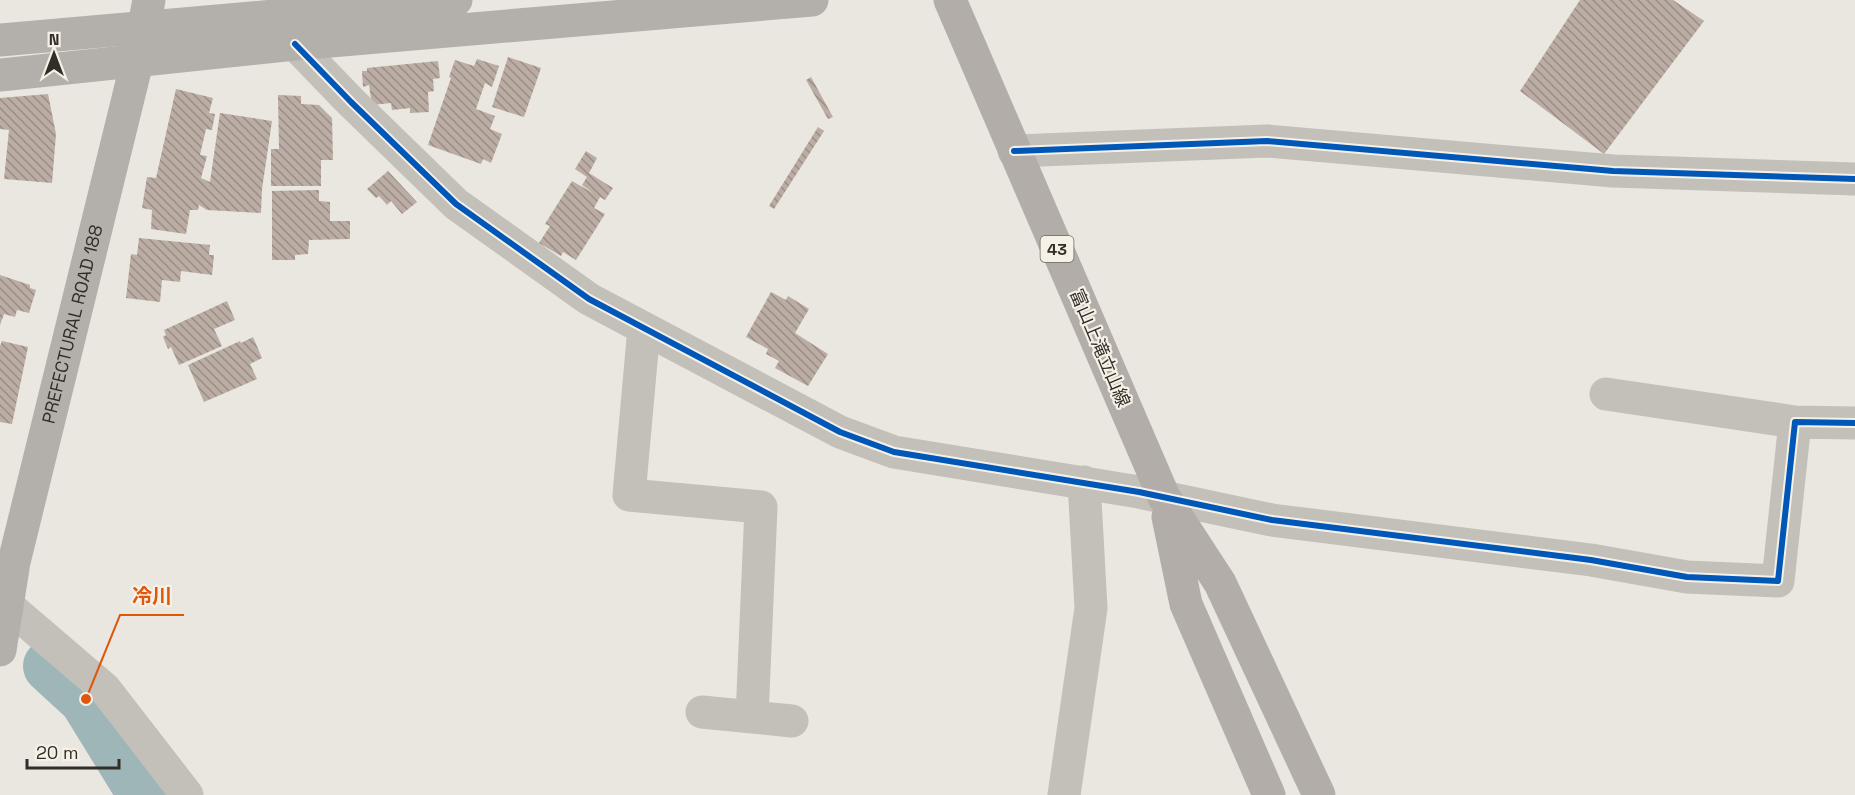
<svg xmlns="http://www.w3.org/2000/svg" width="1855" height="795" font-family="'Space Grotesk','Noto Sans JP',sans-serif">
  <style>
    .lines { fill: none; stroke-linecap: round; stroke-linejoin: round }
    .river { stroke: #9fb6b8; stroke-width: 54 }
    .building { fill: url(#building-back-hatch) }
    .street { stroke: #c3bfb9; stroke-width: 33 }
    .secondary { stroke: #b3afaa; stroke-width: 33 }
    .primary { stroke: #b2ada8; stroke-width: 33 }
    .cycleway-casing { stroke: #f6f1e7; stroke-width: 10 }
    .cycleway { stroke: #0057b8; stroke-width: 6 }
    .labels { text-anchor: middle; stroke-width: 4.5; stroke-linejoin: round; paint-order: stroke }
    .shield { fill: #f6f1e7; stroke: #6e6861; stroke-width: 1.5 }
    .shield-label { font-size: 16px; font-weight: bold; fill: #332d28 }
    .street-label { font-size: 18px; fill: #332d28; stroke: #f6f1e7 }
    .leader { fill: none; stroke: #df570d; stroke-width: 2 }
    .callout-dot { fill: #df570d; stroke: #f6f1e7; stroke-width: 2 }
    .callout-label { font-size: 20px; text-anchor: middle; font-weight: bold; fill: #df570d; stroke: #f6f1e7; stroke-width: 4.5; stroke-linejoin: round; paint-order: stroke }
  </style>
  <defs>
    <pattern id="building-back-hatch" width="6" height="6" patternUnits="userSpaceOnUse" patternTransform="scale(1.5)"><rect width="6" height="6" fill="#bbada4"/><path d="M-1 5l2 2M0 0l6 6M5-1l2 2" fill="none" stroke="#998d86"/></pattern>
  </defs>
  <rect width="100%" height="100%" fill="#eae6e0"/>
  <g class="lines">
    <path class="river" d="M50,666l36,33 59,96"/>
  </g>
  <path class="building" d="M1580,0h93l31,21 -100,133 -84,-63z
    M508,57l33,11 -17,49 -32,-10z
    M477,59l22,7 -7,21 -7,-4 -9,26 19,7 -5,13 12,5 -11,29 -8,-4 -2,5 -53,-19 23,-67 -2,-1 6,-17 19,6z
    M438,61l2,17 -7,1 1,12 -6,1 1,20 -19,1v-5l-18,2 -1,-7 -19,2 -3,-20 -6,2 -1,-16h5v-3z
    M811,77l22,40 -5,2 -22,-39z
    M176,89l37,9 -4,15 6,1 -3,16 -6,-1 -6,26 7,1 -6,22 9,4 10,-69 52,8 -10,68 -1,24 -54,-3 -8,-5 -1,5h-8l-4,24 -35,-5 1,-19 -10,-2 5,-31 9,1z
    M48,94l8,40 -4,49 -48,-4 5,-49 -9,-1v-31z
    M278,95l23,1v8l18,1 13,13 1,42h-12v26h-50v-37h8z
    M818,127l6,4 -50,78 -5,-3z
    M586,151l11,7 -8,15 24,15 -8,12 -5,-3 -6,11 11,6 -29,46 -13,-8 -2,4 -22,-13 11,-17 -5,-2 27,-43 21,12 -11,-8 5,-8 -12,-8z
    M388,171l29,31 -15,12 -11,-13 -4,4 -8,-9 -3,2 -9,-9z
    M319,190v11l11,1v19h20v18l-41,1 -1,14 -13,1v5h-23v-69z
    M139,238l71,7 -1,10h5l-2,20 -31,-4 -1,11 -18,-2 -2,22 -34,-4 5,-44 6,1z
    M0,275l30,10v3l6,2 -7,23 -12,-3 -2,7 -11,-3 -4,11z
    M771,292l15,8 2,-4 21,13 -14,24 33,21 -20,32 -33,-18 4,-7 -13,-7 2,-5 -22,-12z
    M227,301l8,19 -21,9 8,17 -43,19 -8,-18 -3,2 -5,-12 3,-2 -2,-5z
    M253,337l9,21 -12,6 7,15 -53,23 -16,-37 52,-24 1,2z
    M2,341l26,6 -16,77 -12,-2v-76z"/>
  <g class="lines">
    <path class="street" d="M295,44l56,58 105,102 133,95 251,133 54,20 245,40 133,28 319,40 96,17 91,4 17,-159 60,1
      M1014,151l253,-10 346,30 242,8
      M644,328l-15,167 132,12 -9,210
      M1606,394l189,28
      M7,605l98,84 82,106
      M702,712l90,9
      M1064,795l27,-187 -7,-126"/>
    <g class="secondary">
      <path d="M0,40l456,-40"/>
      <path d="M0,75l295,-31 517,-44"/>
      <path id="s1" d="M0,650l14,-88 123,-500 12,-62"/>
    </g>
    <path class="primary" d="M950,0l214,497 56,86 99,212
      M1168,517l18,87 83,191"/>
    <g class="cycleway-casing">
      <path id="cycleway" d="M295,44l56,58 105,102 133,95 251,133 54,20 245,40 133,28 319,40 96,17 91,4 17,-159 60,1
        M1014,151l253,-10 346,30 242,8"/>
    </g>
    <use href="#cycleway" class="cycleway"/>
  </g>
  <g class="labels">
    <rect class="shield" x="1040.5" y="236" width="33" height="26" rx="4.5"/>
    <g class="shield-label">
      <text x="1057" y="255">43</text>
    </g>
    <g class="street-label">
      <text dy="6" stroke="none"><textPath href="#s1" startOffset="334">PREFECTURAL ROAD 188</textPath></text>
      <text transform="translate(1100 348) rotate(67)" y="6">富山上滝立山線</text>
    </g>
  </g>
  <path class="leader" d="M86 699L120 615H184"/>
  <circle class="callout-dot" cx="86" cy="699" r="6"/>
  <g class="callout-label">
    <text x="152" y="603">冷川</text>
  </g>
  <g transform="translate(54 54)" stroke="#f6f1e7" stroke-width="4.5" paint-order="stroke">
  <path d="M0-4.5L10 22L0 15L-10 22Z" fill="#332d28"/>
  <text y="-9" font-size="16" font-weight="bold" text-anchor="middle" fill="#332d28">N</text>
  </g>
  <path d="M27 759v9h92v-9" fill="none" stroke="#332d28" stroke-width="3"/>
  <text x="36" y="759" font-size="18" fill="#332d28" stroke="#f6f1e7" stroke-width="4.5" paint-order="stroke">20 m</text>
</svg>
